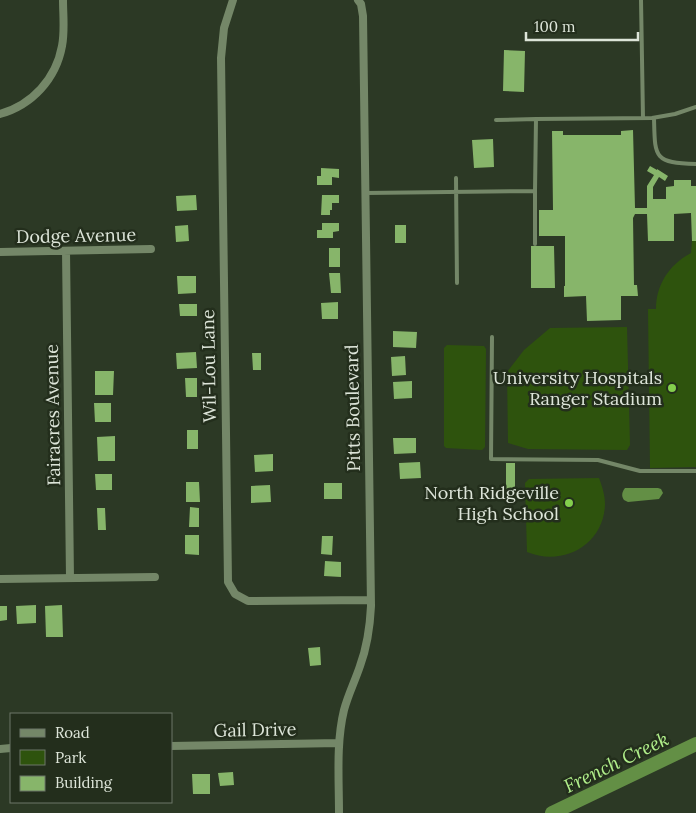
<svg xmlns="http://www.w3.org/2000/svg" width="696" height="813" font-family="Lora,serif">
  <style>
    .green { fill: #2e530d }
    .water { fill: #638f45 }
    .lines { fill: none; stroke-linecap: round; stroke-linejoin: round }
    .river { stroke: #638f45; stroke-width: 14 }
    .building { fill: #87b56a }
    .service { stroke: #748768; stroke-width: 4 }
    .minor { stroke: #748768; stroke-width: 8 }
    .poi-dot { fill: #84cf4d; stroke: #232e1c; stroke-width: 2 }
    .labels { text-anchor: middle; stroke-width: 5; stroke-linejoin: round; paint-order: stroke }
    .street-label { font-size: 18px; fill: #dde5d9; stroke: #232e1c }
    .poi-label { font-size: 18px; fill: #dde5d9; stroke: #232e1c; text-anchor: end }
    .water-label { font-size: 19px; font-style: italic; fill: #b1ef8b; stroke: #232e1c }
  </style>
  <rect width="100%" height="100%" fill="#2c3925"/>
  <path class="green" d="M692,241h4v226l-46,1 -2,-159h8c0,-25 14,-45 35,-56z
    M627,327l3,118 -3,5 -99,-1 -20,-6 -1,-71 17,-22 26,-22z
    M447,345l37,1 2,3 -1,98 -3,3 -36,-2 -2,-2v-98z
    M599,478c3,8 6,17 6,26 -1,41 -42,63 -78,48l-2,-69 4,-4z"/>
  <path class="water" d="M625,488h33l3,1 2,4 -4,6 -31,3 -4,-2c-3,-4 -2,-8 1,-12z"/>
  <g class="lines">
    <path class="river" d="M552,813l144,-69"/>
  </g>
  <path class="building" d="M504,50l21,1 -1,41 -21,-1z
    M633,130l2,78h12v-22l7,-11 -7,-4 3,-5 7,4v-1l11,7 -3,5 -6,-4 -6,10v12h13v-12l8,-1v-6h17v6h5v55h-4l-1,-28 -17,1v27h-26l-1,-27h-12l-2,4 1,67h3l1,11h-17v24l-34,1 -1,-25 -22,1v-11h1v-50h-26v-26h14l-1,-79h11v4h58v-4z
    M493,139l1,28 -20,1 -2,-28z
    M321,168l18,1v9l-7,-1v8h-15v-9h4z
    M196,195l1,15 -20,1 -1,-15z
    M322,195h17v8h-7v7h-2v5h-9z
    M322,223h17v8l-6,1v6h-16v-8h5z
    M188,225l1,16 -13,1 -1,-16z
    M395,225h11v18h-11z
    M531,246h23l1,42h-24z
    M329,248h11v19h-11z
    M329,273h11l1,20h-10z
    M177,276h19v17l-18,1z
    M338,302v17h-16l-1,-16z
    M179,304h18v12h-17z
    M393,331l24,1 -1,16 -23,-1z
    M196,352l1,16 -20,1 -1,-16z
    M252,353h9v17h-8z
    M405,356l1,19 -14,1 -1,-19z
    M95,371h19l-1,24h-18z
    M185,378h12v19h-11z
    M412,381v17l-18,1 -1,-17z
    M94,403h17v19h-16z
    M187,430h11v19h-11z
    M115,436v25h-17l-1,-24z
    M393,438h23v15l-22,1z
    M273,454v17l-18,1 -1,-17z
    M420,462l1,16 -21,1 -1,-16z
    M506,463h9v28h-9z
    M95,474h17v16h-16z
    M186,482h13l1,20h-14z
    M324,483h18v16h-18z
    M270,485l1,17 -20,1v-17z
    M190,507l9,1v19h-10z
    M97,508h8l1,22h-8z
    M185,535h14v20l-14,-1z
    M322,536h11l-1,19 -11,-1z
    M325,561l16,1v15l-17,-1z
    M36,605v18l-19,1 -1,-18z
    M62,605l1,32h-17l-1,-31z
    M0,606h7v14l-7,1z
    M320,647l1,18 -11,1 -2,-18z
    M233,772l1,13 -14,1 -2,-13z
    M192,774h18v20h-17z"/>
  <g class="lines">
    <path class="service" d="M641,0l2,118
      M654,118c1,39 -1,45 42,46
      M496,120l40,-1
      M456,178l1,105
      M366,193l169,-2 1,-72 116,-1 23,-4 21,-7
      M535,244v-53
      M492,337l-1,122 107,1 42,11h56"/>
    <path class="minor" d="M233,0l-9,28 -3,30 7,524 7,12 13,7 122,-1
      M0,114c32,-9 56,-35 62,-68 3,-15 1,-31 1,-46
      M66,251l4,327
      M0,252l151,-3
      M0,579l155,-2
      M171,746l168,-3
      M0,749l11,-1
      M339,813c0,-34 -3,-70 5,-103 4,-15 11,-29 16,-44 7,-19 10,-39 11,-60l-8,-590 -2,-12 -3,-4"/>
  </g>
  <g class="poi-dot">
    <circle cx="672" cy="388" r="5"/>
    <circle cx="569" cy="503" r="5"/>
  </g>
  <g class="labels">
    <g class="street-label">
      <text transform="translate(76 236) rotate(-1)" y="6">Dodge Avenue</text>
      <text transform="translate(209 366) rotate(-91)" y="6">Wil-Lou Lane</text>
      <text transform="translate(353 408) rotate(-91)" y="6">Pitts Boulevard</text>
      <text transform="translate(53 415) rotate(-91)" y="6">Fairacres Avenue</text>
      <text transform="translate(255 730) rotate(-1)" y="6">Gail Drive</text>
    </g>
    <g class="poi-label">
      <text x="662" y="384">University Hospitals<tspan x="662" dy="21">Ranger Stadium</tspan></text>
      <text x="559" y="499">North Ridgeville<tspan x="559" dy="21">High School</tspan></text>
    </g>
    <g class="water-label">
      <text transform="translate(616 762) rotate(-26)" y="7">French Creek</text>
    </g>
  </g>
  <rect x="10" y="713" width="162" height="90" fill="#232e1c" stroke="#6d7768"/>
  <rect x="20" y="729" width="25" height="8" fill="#748768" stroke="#6d7768"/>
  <text x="55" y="738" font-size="15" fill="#dde5d9">Road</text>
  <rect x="20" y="750" width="25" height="15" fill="#2e530d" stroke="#6d7768"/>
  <text x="55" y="763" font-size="15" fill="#dde5d9">Park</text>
  <rect x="20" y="776" width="25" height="15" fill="#87b56a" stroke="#6d7768"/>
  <text x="55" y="788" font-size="15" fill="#dde5d9">Building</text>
  <path d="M526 32v8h112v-8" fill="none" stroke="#dde5d9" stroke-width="2.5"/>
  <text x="534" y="32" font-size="15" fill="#dde5d9" stroke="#232e1c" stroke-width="4" paint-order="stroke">100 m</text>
</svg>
